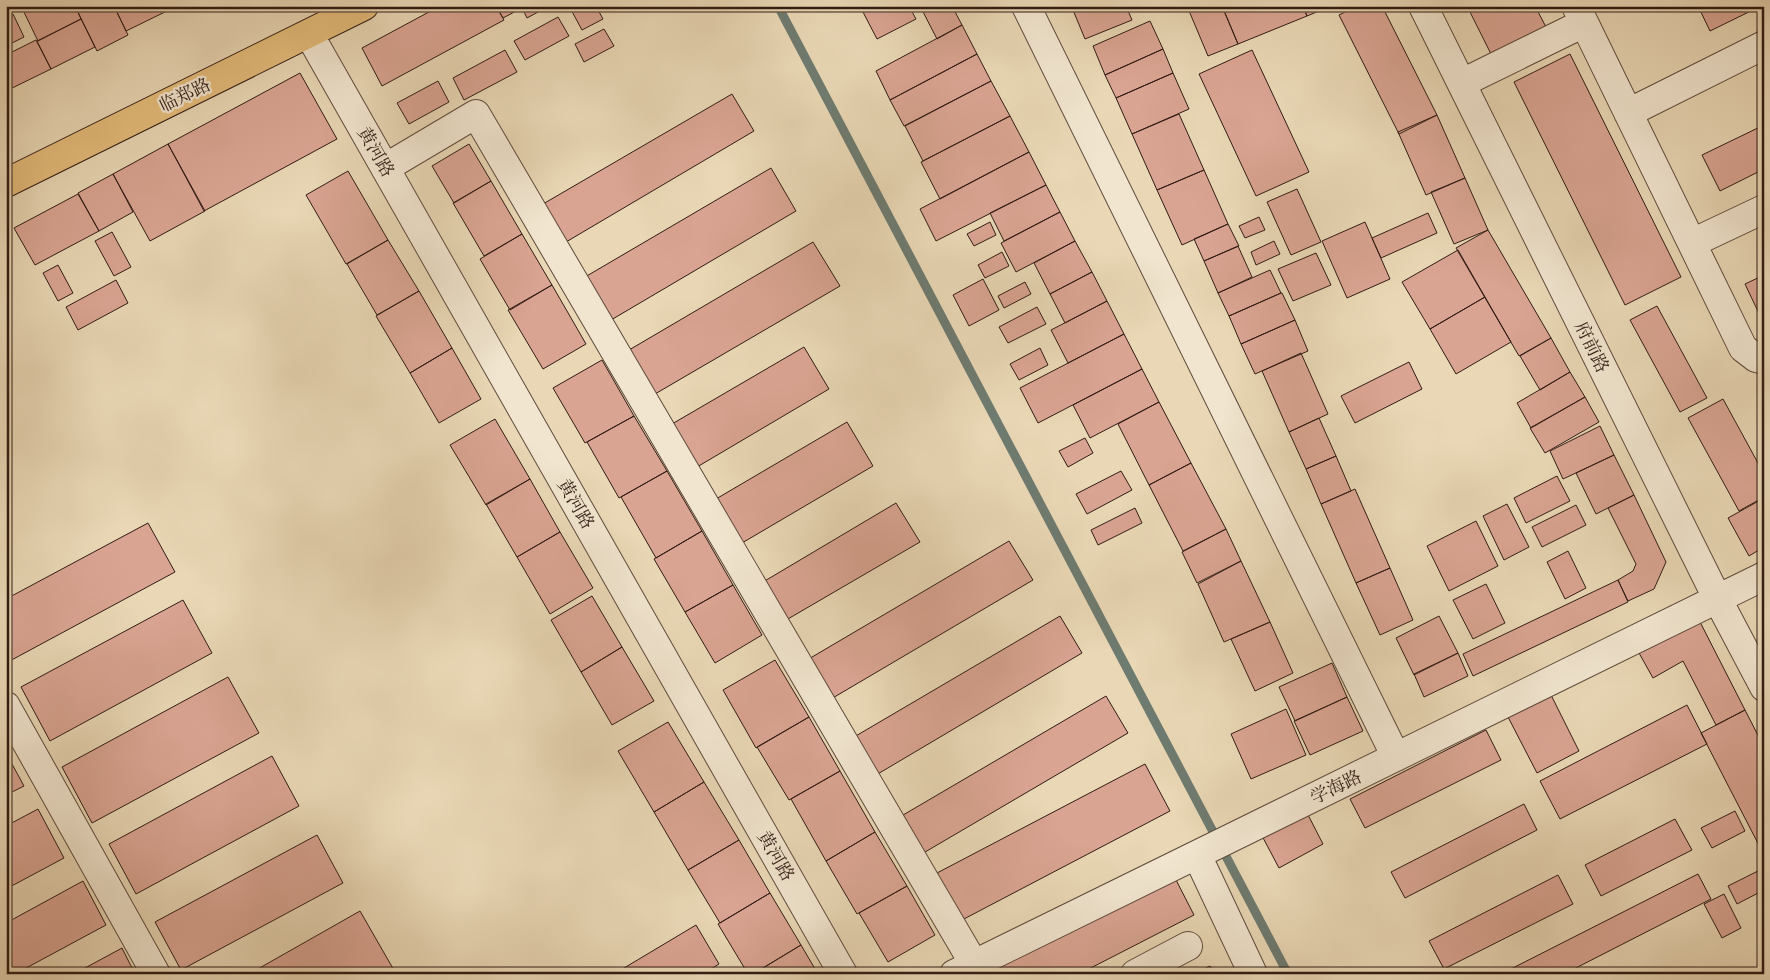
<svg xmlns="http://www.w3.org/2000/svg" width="1770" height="980" font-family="'IM FELL French Canon','Noto Serif SC',serif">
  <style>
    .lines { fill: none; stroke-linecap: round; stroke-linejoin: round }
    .stream { stroke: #6e7b70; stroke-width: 9 }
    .building { fill: #d9a492; stroke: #311c14 }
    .minor-casing { stroke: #5f4b3c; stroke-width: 30 }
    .major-casing { stroke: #311c14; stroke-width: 30 }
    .minor { stroke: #f1e5cf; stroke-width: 28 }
    .major { stroke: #e4bc7a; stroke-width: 28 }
    .labels { text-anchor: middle; stroke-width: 4.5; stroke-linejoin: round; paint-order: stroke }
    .street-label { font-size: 18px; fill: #311c14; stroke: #f1e5cf }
  </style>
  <rect width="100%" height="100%" fill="#e9d7b5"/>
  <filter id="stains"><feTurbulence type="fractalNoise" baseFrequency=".004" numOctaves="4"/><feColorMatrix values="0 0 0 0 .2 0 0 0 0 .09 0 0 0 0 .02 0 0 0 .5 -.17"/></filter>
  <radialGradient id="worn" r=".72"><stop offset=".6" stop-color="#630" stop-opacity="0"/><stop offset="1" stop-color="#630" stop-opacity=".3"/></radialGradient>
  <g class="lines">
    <path class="stream" d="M778,6l510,968"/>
  </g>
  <path class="building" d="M21,6h54l6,13 -43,22z
    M75,6h39l14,29 -31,16z
    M114,6h53l2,4 -43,21z
    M440,6h56l8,14 -122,66 -20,-38z
    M496,6h25l1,2 -19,10z
    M521,6h28l-22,12z
    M569,6h27l7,13 -21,11z
    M875,6h34l7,13 -39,20 -14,-27z
    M920,6h32l10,19 -25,14z
    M1082,6h44l6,14 -47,19 -12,-29z
    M1187,6h35l16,38 -30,12z
    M1222,6h81l4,10 -69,28z
    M1303,6h28l-24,10z
    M1357,6h25l55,109 -38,19 -60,-119z
    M1467,6h68l11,21 -55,27z
    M1698,6h63l-51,25z
    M13,14l11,23 -18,9v-28z
    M558,17l11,19 -44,24 -11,-19z
    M81,19l14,28 -44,22 -14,-28z
    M1150,21l13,28 -58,26 -12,-29z
    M962,25l15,29 -87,46 -14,-29z
    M604,29l10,17 -30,16 -9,-18z
    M36,40l15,29 -45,22v-36z
    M1163,49l10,24 -57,25 -11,-23z
    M505,50l12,22 -53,28 -11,-22z
    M1252,50l57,122 -53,24 -57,-122z
    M977,54l14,27 -87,45 -14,-26z
    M1570,54l111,223 -56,28 -111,-223z
    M300,73l37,66 -133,72 -36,-67z
    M1173,73l16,36 -57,25 -16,-36z
    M438,81l11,21 -40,22 -12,-21z
    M991,81l19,35 -87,45 -18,-35z
    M732,94l22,37 -188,111 -23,-38z
    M1179,114l25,56 -47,20 -25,-56z
    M1437,115l28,63 -39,17 -28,-63z
    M1010,116l19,36 -89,47 -19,-37z
    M1764,125v44l-44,22 -18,-36z
    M168,144l37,67 -55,30 -37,-67z
    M469,144l22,37 -37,22 -22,-37z
    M1029,152l17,33 -110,56 -16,-32z
    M771,168l25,43 -185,109 -26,-43z
    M1204,170l24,54 -46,21 -25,-55z
    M348,171l40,69 -42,24 -40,-69z
    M113,174l20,38 -34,19 -21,-38z
    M1465,178l23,52 -34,14 -23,-52z
    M491,181l31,53 -38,22 -31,-53z
    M1046,185l14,27 -56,29 -14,-28z
    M1297,189l24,53 -30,13 -24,-53z
    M78,194l21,37 -64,34 -21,-37z
    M1060,212l15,29 -59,31 -15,-29z
    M1428,213l9,20 -56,25 -9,-20z
    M1259,217l6,13 -20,8 -6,-12z
    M990,222l6,13 -22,11 -7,-12z
    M1365,222l25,57 -43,19 -25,-57z
    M1228,224l11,22 -35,15 -10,-22z
    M1488,230l63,108 -32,18 -63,-108z
    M112,232l19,35 -17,9 -19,-35z
    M522,234l30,51 -42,25 -30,-51z
    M388,240l31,51 -42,24 -30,-51z
    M1075,241l17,31 -42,22 -16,-31z
    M1274,241l6,13 -24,11 -5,-13z
    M813,242l27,44 -185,108 -26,-44z
    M1238,246l14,31 -34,16 -14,-32z
    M1458,250l27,47 -55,32 -28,-47z
    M1002,252l7,14 -24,12 -7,-13z
    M1316,253l15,32 -38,16 -15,-32z
    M58,265l15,28 -15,8 -15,-28z
    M1270,270l11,23 -52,23 -11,-23z
    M1092,272l15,29 -42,22 -15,-29z
    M1764,275v49l-19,-40z
    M983,279l16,31 -30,16 -16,-31z
    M116,280l12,23 -50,27 -12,-23z
    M1025,282l6,12 -27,14 -6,-12z
    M552,285l34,59 -43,25 -35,-59z
    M419,291l33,57 -42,25 -34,-57z
    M1281,293h1l13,27 -54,24 -12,-28z
    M1485,297l26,45 -55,32 -26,-45z
    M1107,301l17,33 -56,29 -17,-33z
    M1657,306l50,92 -27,14 -50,-92z
    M1037,307l9,17 -38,19 -9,-16z
    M1295,320l13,31 -53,23 -14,-30z
    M1124,334l18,35 -104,54 -18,-35z
    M1551,338l19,34 -30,18 -20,-34z
    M804,347l25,42 -132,78 -25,-43z
    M452,348l29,51 -42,24 -29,-50z
    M1040,348l8,17 -29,15 -9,-16z
    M1301,353l27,61 -39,18 -27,-61z
    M602,360l32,56 -49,27 -32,-55z
    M1409,362l13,27 -67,34 -14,-27z
    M1142,369l17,33 -69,36 -17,-33z
    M1570,372l15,25 -54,31 -14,-25z
    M1585,397l14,25 -54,31 -15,-25z
    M1723,399l41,75v23l-25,14 -51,-93z
    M1159,402l32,61 -42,22 -31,-61z
    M634,416l33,55 -48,27 -32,-56z
    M1319,418l17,38 -30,13 -17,-37z
    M495,419l35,60 -44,26 -36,-60z
    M847,422l26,44 -131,77 -26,-44z
    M1600,426l14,29 -51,24 -13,-28z
    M1085,438l8,15 -25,14 -9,-16z
    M1614,455l20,40 -38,19 -20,-41z
    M1336,456l15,35 -30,13 -15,-35z
    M1191,463l35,66 -43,22 -34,-66z
    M667,471l35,60 -46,27 -35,-61z
    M1121,471l11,19 -45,24 -11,-20z
    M1557,476l13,25 -44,22 -12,-25z
    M530,479l30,53 -43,25 -31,-53z
    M1355,489l35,79 -34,15 -35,-79z
    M1634,495l32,67 -12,27 -26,12 -10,-21 15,-9 3,-7 -28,-56z
    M1764,498v49l-15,9 -21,-38z
    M896,503l24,39 -139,81 -23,-38z
    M1507,504l22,43 -25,13 -21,-44z
    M1576,505l10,20 -44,22 -10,-20z
    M1135,508l7,15 -44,22 -7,-15z
    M1476,521l22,45 -49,25 -22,-45z
    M148,523l27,49 -169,91v-64z
    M1226,529l15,32 -44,22 -15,-31z
    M702,531l31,54 -48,27 -31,-53z
    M560,532l33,56 -43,26 -33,-57z
    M1009,541l24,39 -202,119 -24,-39z
    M1568,551l18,37 -21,11 -18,-37z
    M1241,561l29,61 -46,20 -26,-58z
    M1390,568l23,52 -33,15 -24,-52z
    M1618,580l10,22 -155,74 -10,-22z
    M1486,584l19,39 -32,16 -20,-39z
    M733,585l29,50 -47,28 -30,-51z
    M592,596l30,51 -41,25 -30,-52z
    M183,600l29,53 -162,88 -29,-54z
    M1060,616l22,37 -211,125 -22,-38z
    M1439,616l19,37 -44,22 -18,-37z
    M1699,620l46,90 -29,15 -33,-64 -30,17 -14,-25z
    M1270,622l23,51 -38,18 -24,-52z
    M622,647l32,54 -42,24 -31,-53z
    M1458,653l10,23 -44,21 -10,-23z
    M775,660l34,57 -53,31 -33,-58z
    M1332,663l15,34 -52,24 -16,-34z
    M228,677l31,56 -167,90 -30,-56z
    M1551,695l28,56 -42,22 -29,-56z
    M1106,696l22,37 -208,122 -22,-37z
    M1347,697l16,34 -53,24 -16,-34z
    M1687,705l20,39 -147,75 -20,-38z
    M1286,709l20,46 -55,24 -20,-45z
    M1745,710l19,37v108l-63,-122z
    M809,717l31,54 -51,29 -32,-53z
    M668,722l36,60 -50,30 -36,-61z
    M1486,730l15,30 -136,68 -15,-29z
    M6,753l18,33 -18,9z
    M272,756l27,50 -163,88 -27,-50z
    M1145,764l25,47 -208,109 -25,-47z
    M840,771l35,61 -49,29 -35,-62z
    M704,782l35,58 -51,30 -34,-58z
    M1524,804l13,26 -132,68 -14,-26z
    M38,809l26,49 -58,31v-63z
    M1306,811l17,33 -44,24 -18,-34z
    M1735,811l10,20 -33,17 -11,-20z
    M1675,819l17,31 -91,46 -16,-31z
    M875,832l32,54 -50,28 -31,-53z
    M317,835l26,48 -162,87 -26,-48z
    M739,840l31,53 -50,30 -32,-53z
    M1762,869l2,4v17l-27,14 -9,-18z
    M1698,874l13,25 -147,75h-63z
    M1558,875l15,29 -129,65 -15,-28z
    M1175,878l19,37 -115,59h-93z
    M83,881l23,44 -91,49h-9v-51z
    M907,886l28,49 -47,27 -29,-49z
    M770,893l31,52 -48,29h-5l-30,-50z
    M1724,894l17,34 -19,10 -18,-34z
    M360,911l35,61 -3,2h-143z
    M696,925l23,39 -16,10h-89z
    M801,945l17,29h-65z
    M122,948l13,26h-61z
    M1210,966l4,8h-20z"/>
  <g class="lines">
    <g class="minor-casing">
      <path id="minor" d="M1026,6l370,751
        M1423,6l295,594 46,87
        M1576,6l167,342 13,10 8,2
        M309,34l534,940
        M1462,83l122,-60
        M1628,113l136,-68
        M385,168l91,-54 498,850
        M1692,243l72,-34
        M6,706l150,268
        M1197,855l56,119
        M954,974l810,-398
        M1135,974l53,-28"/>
    </g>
    <g class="major-casing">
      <path id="major" d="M6,183l358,-177"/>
    </g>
    <use href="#minor" class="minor"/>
    <use href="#major" class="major"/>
  </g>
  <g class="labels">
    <g class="street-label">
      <text transform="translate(185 95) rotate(-26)" y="6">临郑路</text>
      <text transform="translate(376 152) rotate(60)" y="6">黄河路</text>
      <text transform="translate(1592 347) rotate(64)" y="6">府前路</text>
      <text transform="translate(576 504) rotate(60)" y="6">黄河路</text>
      <text transform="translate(1336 787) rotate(-26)" y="6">学海路</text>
      <text transform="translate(776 856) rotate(60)" y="6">黄河路</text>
    </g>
  </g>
  <rect width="1770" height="980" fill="none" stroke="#e9d7b5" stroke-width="25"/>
  <rect x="8" y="8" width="1755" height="965" fill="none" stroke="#311c14" stroke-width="2.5"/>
  <rect x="12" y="12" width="1745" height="955" fill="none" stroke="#311c14"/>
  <rect width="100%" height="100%" filter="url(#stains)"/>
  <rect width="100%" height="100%" fill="url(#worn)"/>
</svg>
